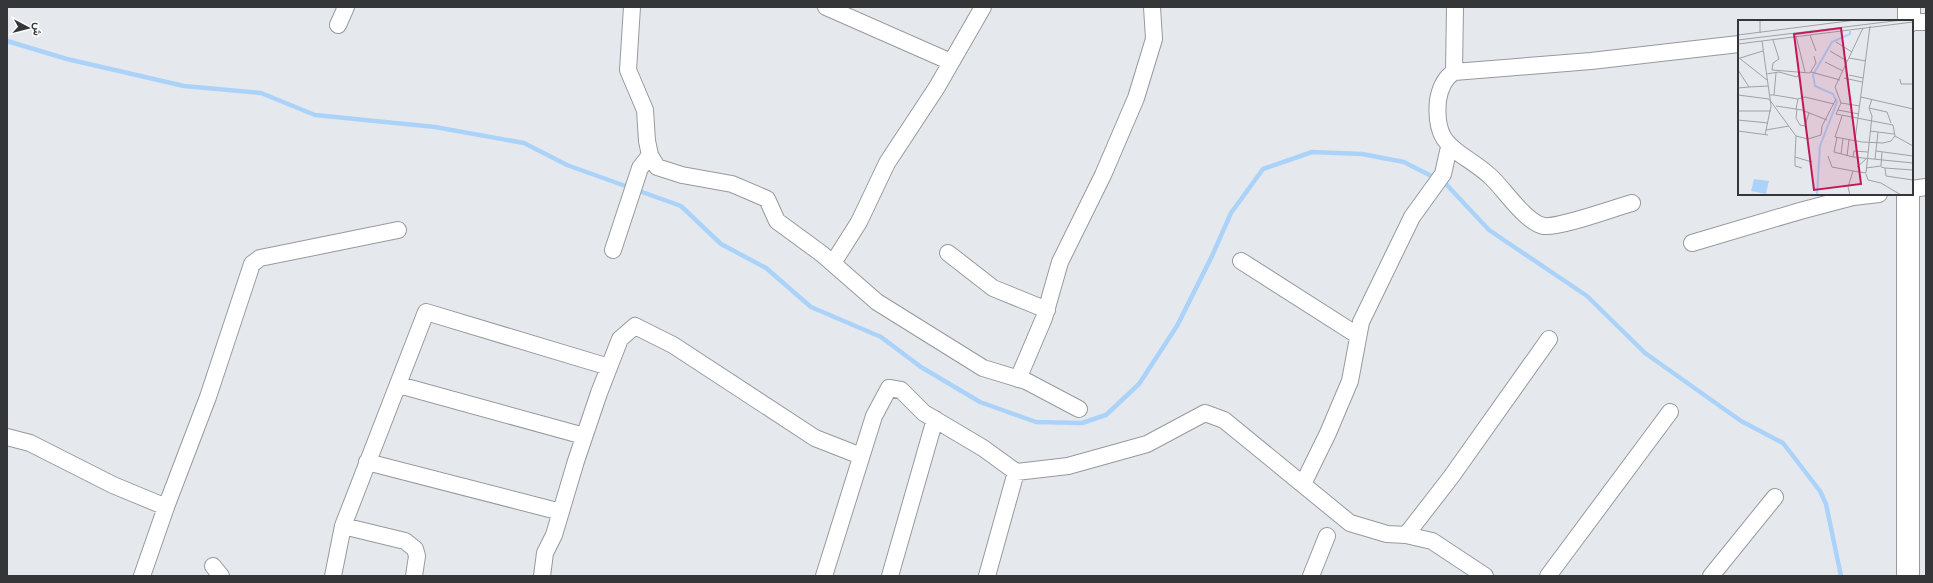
<svg xmlns="http://www.w3.org/2000/svg" width="1933" height="583" font-family="'Noto Sans',Vazirmatn,sans-serif">
  <style>
    .lines { fill: none; stroke-linecap: round; stroke-linejoin: round }
    .stream { stroke: #abd3fa; stroke-width: 4.5 }
    .street-casing { stroke: #969a9d; stroke-width: 18 }
    .secondary-casing { stroke: #969a9d; stroke-width: 24 }
    .street { stroke: #fff; stroke-width: 16 }
    .secondary { stroke: #fff; stroke-width: 22 }
    .inset-river { fill: none; stroke: #abd3fa; stroke-width: 2 }
    .inset-road { fill: none; stroke: #9fa1a5; stroke-width: 1 }
    .view { fill: #c2185b; fill-opacity: 0.15; stroke: #c2185b; stroke-width: 2 }
    .inset-edge { fill: none; stroke: #353638; stroke-width: 2 }
  </style>
  <rect width="100%" height="100%" fill="#e5e9ed"/>
  <g class="lines">
    <path class="stream" d="M7,41l60,18 117,27 77,7 54,22 120,12 89,16 43,22 114,41 40,38 45,24 45,39 70,30 40,30 59,35 56,20 46,1 24,-8 33,-31 38,-58 35,-70 19,-43 32,-44 49,-17 50,2 42,8 41,21 44,47 98,66 58,57 96,68 42,22 37,48 6,13 15,72"/>
    <g class="street-casing">
      <path id="street" d="M632,7l-4,63 17,40 2,31 3,14 7,12 25,8 50,9 35,15 10,22 45,33 55,48 106,66 43,13 53,28
        M826,7l125,55
        M1912,22h14
        M338,25l8,-18
        M1454,72l1,-65
        M1912,189l14,-2
        M1632,203c-18,5 -73,25 -88,23 -18,-3 -40,-37 -53,-49 -30,-28 -58,-26 -53,-77 2,-11 6,-22 16,-28l137,-11 148,-17
        M1692,243l108,-32 53,-14 26,-3
        M613,250l27,-82 10,-13
        M948,253l45,35 54,22
        M1241,261l116,74
        M833,263l26,-41 28,-59 50,-76 46,-80
        M1018,379l26,-61 16,-56 43,-87 33,-77 18,-59 -2,-32
        M399,385l185,51
        M7,437l23,6 83,42 53,22 42,-110 44,-133 8,-6 138,-28
        M367,462l194,50
        M1303,484l25,-51 22,-52 11,-59 51,-105 31,-43 6,-27
        M343,526l62,15 10,8 2,7 -3,20
        M1406,535l45,-58 98,-138
        M213,566l8,10
        M142,576l24,-69
        M333,576l10,-50 83,-214 183,55
        M542,576l3,-23 9,-18 22,-74 23,-68 21,-54 15,-13 38,19 142,93 46,18
        M824,576l50,-160 15,-28 12,2 23,23 59,35 33,24 52,-6 79,-22 58,-31 19,7 126,103 37,11 19,1 26,6 53,35
        M890,576l45,-157
        M987,576l29,-104
        M1311,576l16,-40
        M1548,576l122,-164
        M1711,576l64,-79"/>
    </g>
    <g class="secondary-casing">
      <path id="secondary" d="M1909,21v-14
        M1908,194v382"/>
    </g>
    <use href="#street" class="street"/>
    <use href="#secondary" class="secondary"/>
  </g>
  <g transform="translate(1738 20)">
    <rect width="175" height="175" fill="#e5e9ed"/>
    <path d="M16,159l15,2 -3,13 -15,-3z" fill="#abd3fa"/>
    <path class="inset-river" d="M79,175l3,-49 17,-44 -4,-8 -18,-8 -2,-11 19,-33 18,-8v-3"/>
    <path class="inset-road" d="M22,0v13M0,15l118,-15M72,15l6,16M58,16l9,36M0,20l164,-20M35,20l6,19 -6,4 -1,7 38,3 6,-10 -2,-7M24,21l9,65 -6,29M98,22l16,10M0,24l175,-22M92,31l17,10M0,37l29,23M2,38l23,-7M111,38l17,3M87,42l18,9M0,50l11,17 -11,1M73,52l29,8M28,54l13,-2 18,5 3,-4M111,55l14,3M106,58l18,4M162,59l1,5h12M11,67l19,-1M0,75l31,4 27,37 12,3 13,-4 1,-9 14,-27M31,75h5l2,-22M36,75l24,4 -2,10M123,77l52,12M60,79l7,-2 29,7M134,79l-3,9 18,4 4,11M103,83l19,3M38,86l26,4 25,10M59,89l-1,9 4,7 5,1 4,-13M100,90l21,4M0,91h33M104,96l-7,21 27,5 21,1 8,-2 4,-5 -2,-11 -57,-11 5,-11 -6,-16 28,-59M0,100l30,3M28,110l23,-4M0,111l30,4M132,111l24,3M58,116l-1,21 17,5M157,116l18,10M99,117l-3,15 19,5 60,6M117,120l15,-114M138,131l37,5M103,134l2,-15M90,136l4,11 21,4 -5,16 2,8M109,136l2,-16M57,137v9l7,2M115,137l1,-6 14,1M137,139l3,-27M119,147l9,-8M143,147l4,1 1,8 27,4M128,148l15,-2 1,-14M147,148l28,2M115,151l13,2 6,-57 -3,-8M128,154l2,6 13,3 20,12"/>
    <path class="view" d="M103,8l20,156 -47,6 -20,-156z"/>
    <rect width="175" height="175" class="inset-edge"/>
  </g>
  <rect width="1933" height="583" fill="none" stroke="#353638" stroke-width="16"/>
  <g transform="translate(28 28) rotate(97)" stroke="#ffffff" stroke-width="3" paint-order="stroke">
  <path d="M0-3L7 15L0 10L-7 15Z" fill="#353638"/>
  <text y="-6" font-size="11" font-weight="bold" text-anchor="middle" fill="#353638">ش</text>
  </g>
</svg>
